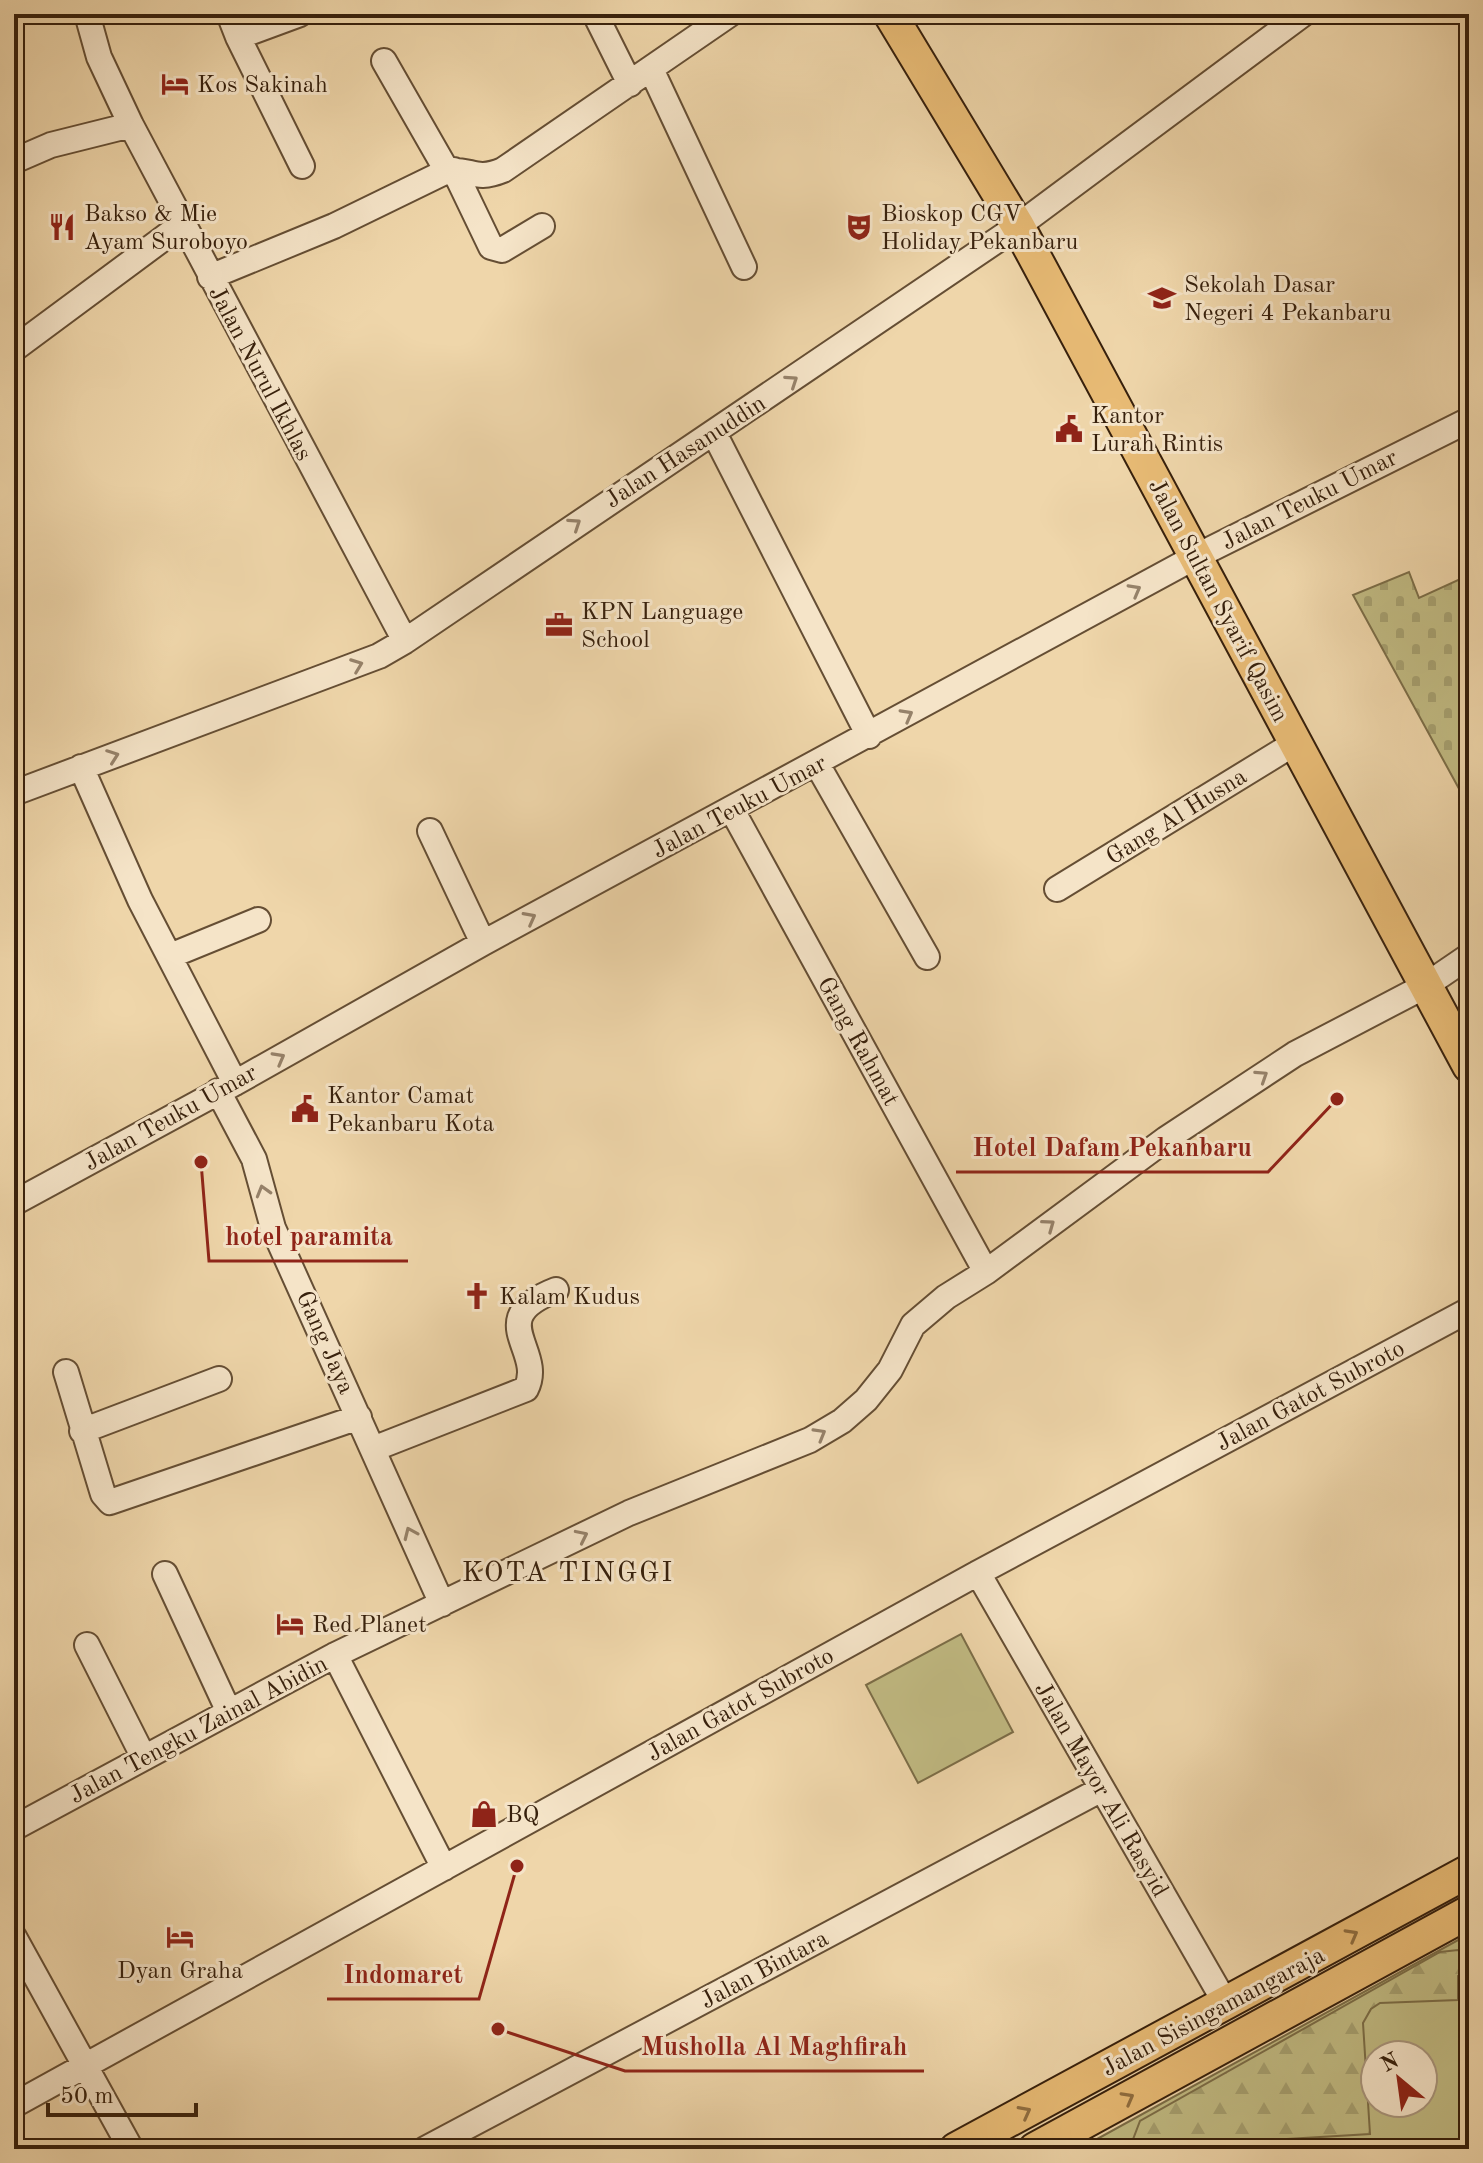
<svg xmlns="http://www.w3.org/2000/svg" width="1483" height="2163" font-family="'Old Standard TT',serif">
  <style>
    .green { fill: #c1bb83; stroke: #7c6e48; stroke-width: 2; fill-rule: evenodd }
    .forest { fill: url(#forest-firs); stroke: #7c6e48; stroke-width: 2 }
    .cemetery { fill: url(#cemetery-stones); stroke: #7c6e48; stroke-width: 2 }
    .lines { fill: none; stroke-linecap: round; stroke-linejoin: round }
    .minor-casing { stroke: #654e34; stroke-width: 28 }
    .major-casing { stroke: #37200c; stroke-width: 36 }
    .minor { stroke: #f5e4c8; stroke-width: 24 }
    .major { stroke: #e8bb75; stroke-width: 32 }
    .oneway { stroke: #96826a }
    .oneway2 { stroke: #906e40 }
    .labels { text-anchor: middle; stroke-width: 6; stroke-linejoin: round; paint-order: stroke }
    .poi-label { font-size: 24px; fill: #37200c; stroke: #f5e4c8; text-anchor: start }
    .street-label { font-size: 24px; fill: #37200c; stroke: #f5e4c8 }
    .quarter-label { font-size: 28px; letter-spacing: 2px; fill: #37200c; stroke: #f5e4c8 }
    .leader { fill: none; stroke: #8f2418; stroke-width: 3 }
    .callout-dot { fill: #8f2418; stroke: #f5e4c8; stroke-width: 3 }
    .callout-label { font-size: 26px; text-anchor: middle; font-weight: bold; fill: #8f2418; stroke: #f5e4c8; stroke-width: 6; stroke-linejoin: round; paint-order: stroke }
  </style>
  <defs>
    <pattern id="forest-firs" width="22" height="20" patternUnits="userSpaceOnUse" patternTransform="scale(2)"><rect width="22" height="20" fill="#c1bb83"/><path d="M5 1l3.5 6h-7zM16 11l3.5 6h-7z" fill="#a6a070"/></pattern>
    <pattern id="cemetery-stones" width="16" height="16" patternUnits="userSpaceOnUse" patternTransform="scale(2)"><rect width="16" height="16" fill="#c1bb83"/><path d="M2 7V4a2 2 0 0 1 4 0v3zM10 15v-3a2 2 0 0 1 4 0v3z" fill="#a6a070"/></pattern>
  </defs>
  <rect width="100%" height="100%" fill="#efd6aa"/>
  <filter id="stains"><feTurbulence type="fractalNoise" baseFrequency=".0025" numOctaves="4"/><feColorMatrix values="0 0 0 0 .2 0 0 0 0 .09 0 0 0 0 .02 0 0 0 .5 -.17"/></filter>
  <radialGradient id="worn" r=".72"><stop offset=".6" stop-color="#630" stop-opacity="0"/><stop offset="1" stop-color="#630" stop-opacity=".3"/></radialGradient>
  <path class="green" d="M961,1634l52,98 -95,51 -52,-98z
    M1469,1934v215h-390zM1375,2055h48v48h-48z"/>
  <path class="forest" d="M1458,1950l11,5v17l-11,4v24l-78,3 -9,6 -8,14 7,111 -229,14 -9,-6 8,-21 300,-169z"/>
  <path class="cemetery" d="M1409,572l10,26 50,-23v232l-116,-212z"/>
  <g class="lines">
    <g class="minor-casing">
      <path id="minor" d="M87,14l12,43 32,68 274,516
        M229,14l9,23 64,129
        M595,14l35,70
        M238,37l62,-23
        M384,61l63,110
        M651,69l93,198
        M14,161l37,-16 80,-20
        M454,170l37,77 11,3 40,-24
        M210,277l124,-51 113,-55c25,-3 27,11 56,-1l227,-156
        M14,349l170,-126
        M714,433l155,303
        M817,764l110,193
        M81,767l59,133 95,183
        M14,793l365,-137 26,-15 613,-415 285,-212
        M732,810l254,462
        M430,831l53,112
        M1057,889l238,-146
        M170,956l88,-36
        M218,1091l36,68 19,69 169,376
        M14,1203l221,-120 248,-140 714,-387 272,-136
        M66,1372l37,122 7,8 249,-85
        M82,1431l137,-52
        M373,1449l153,-60c20,-39 -45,-70 30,-99
        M978,1573l248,431
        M165,1574l64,138
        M87,1645l57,113
        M335,1655l109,213
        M14,1828l321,-173 294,-142 181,-73 32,-19 24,-21 24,-30 23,-45 33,-28 40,-25 180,-133 129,-85 130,-68 44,-30
        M14,1937l117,212
        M14,2105l964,-532 491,-263
        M425,2149l677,-360"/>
    </g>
    <g class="major-casing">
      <path id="major" d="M890,14l128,212 451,840
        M956,2149l513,-278
        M1035,2149l434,-237"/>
    </g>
    <use href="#minor" class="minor"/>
    <use href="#major" class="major"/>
  </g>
  <defs><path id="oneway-chevron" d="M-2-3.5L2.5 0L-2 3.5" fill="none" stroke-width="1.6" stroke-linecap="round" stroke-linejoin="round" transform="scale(2)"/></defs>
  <g class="oneway">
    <use href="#oneway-chevron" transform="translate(792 381) rotate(-34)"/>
    <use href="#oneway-chevron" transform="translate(575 524) rotate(-34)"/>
    <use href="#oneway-chevron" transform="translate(1135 590) rotate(-29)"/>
    <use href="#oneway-chevron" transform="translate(357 665) rotate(-21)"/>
    <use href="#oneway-chevron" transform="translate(907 715) rotate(-29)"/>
    <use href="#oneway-chevron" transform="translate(113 756) rotate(-20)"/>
    <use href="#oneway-chevron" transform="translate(530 918) rotate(-28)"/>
    <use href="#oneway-chevron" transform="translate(279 1058) rotate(-29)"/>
    <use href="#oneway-chevron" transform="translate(1262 1076) rotate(-33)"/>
    <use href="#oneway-chevron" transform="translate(263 1191) rotate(-106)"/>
    <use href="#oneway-chevron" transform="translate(1049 1225) rotate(-36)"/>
    <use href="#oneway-chevron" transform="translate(820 1434) rotate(-30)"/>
    <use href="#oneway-chevron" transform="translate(410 1533) rotate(-114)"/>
    <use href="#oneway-chevron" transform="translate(582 1536) rotate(-26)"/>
  </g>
  <g class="oneway2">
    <use href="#oneway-chevron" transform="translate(1352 1935) rotate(-29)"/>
    <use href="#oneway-chevron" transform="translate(1128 2098) rotate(-29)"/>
    <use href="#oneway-chevron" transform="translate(1025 2112) rotate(-28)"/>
  </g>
  <defs>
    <g id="hotel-bare" transform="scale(2.16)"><path d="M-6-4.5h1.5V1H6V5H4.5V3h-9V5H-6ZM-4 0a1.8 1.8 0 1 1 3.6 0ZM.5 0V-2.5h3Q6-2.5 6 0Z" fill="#8f2418" stroke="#f5e4c8" stroke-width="2.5" paint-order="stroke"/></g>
    <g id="restaurant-bare" transform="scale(2.16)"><path d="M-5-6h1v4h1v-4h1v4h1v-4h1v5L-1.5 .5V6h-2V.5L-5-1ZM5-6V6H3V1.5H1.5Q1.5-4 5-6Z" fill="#8f2418" stroke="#f5e4c8" stroke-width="2.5" paint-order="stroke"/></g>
    <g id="theatre-bare" transform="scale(2.16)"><path d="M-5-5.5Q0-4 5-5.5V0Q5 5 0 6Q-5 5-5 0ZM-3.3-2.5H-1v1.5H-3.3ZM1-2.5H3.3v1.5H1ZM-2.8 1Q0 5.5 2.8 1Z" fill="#8f2418" stroke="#f5e4c8" stroke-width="2.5" paint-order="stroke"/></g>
    <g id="school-bare" transform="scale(2.16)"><path d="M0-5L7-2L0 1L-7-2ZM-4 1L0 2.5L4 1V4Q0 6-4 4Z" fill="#8f2418" stroke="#f5e4c8" stroke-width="2.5" paint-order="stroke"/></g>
    <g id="civic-bare" transform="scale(2.16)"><path d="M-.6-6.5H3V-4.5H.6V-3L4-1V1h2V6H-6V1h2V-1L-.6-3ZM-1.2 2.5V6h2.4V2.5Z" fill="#8f2418" stroke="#f5e4c8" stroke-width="2.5" paint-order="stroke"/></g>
    <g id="office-bare" transform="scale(2.16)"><path d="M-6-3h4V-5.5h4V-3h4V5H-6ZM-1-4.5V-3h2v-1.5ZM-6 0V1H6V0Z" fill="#8f2418" stroke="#f5e4c8" stroke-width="2.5" paint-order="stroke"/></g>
    <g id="church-bare" transform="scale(2.16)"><path d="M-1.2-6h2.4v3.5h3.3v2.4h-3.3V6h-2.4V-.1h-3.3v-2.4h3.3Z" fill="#8f2418" stroke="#f5e4c8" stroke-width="2.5" paint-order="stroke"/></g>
    <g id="shop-bare" transform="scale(2.16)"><path d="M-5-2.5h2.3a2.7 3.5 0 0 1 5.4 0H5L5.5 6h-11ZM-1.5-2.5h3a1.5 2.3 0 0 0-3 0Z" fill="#8f2418" stroke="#f5e4c8" stroke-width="2.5" paint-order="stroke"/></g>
  </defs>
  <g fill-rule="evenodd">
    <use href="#hotel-bare" x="175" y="84"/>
    <use href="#restaurant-bare" x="62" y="227"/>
    <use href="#theatre-bare" x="859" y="227"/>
    <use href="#school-bare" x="1162" y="298"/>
    <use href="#civic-bare" x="1069" y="429"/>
    <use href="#office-bare" x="559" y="625"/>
    <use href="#civic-bare" x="305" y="1109"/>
    <use href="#church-bare" x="477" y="1296"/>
    <use href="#hotel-bare" x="290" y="1624"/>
    <use href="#shop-bare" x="484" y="1814"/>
    <use href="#hotel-bare" x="180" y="1937"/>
  </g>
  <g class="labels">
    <g class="poi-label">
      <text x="197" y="92">Kos Sakinah</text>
      <text x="84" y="221">Bakso &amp; Mie<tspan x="84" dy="28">Ayam Suroboyo</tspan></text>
      <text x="881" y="221">Bioskop CGV<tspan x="881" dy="28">Holiday Pekanbaru</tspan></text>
      <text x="1184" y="292">Sekolah Dasar<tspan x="1184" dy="28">Negeri 4 Pekanbaru</tspan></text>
      <text x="1091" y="423">Kantor<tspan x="1091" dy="28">Lurah Rintis</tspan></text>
      <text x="581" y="619">KPN Language<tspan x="581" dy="28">School</tspan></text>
      <text x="327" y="1103">Kantor Camat<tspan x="327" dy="28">Pekanbaru Kota</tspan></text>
      <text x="499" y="1304">Kalam Kudus</text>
      <text x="312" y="1632">Red Planet</text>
      <text x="506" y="1822">BQ</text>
      <text x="180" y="1978" text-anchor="middle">Dyan Graha</text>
    </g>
    <g class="street-label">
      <text transform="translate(261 373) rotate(62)" y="8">Jalan Nurul Ikhlas</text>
      <text transform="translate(685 451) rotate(-33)" y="8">Jalan Hasanuddin</text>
      <text transform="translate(1309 499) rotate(-27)" y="8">Jalan Teuku Umar</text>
      <text transform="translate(1219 600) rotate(62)" y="8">Jalan Sultan Syarif Qasim</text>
      <text transform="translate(739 806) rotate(-28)" y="8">Jalan Teuku Umar</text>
      <text transform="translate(1176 816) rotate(-32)" y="8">Gang Al Husna</text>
      <text transform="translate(859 1041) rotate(61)" y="8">Gang Rahmat</text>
      <text transform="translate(170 1117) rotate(-29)" y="8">Jalan Teuku Umar</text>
      <text transform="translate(326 1342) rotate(66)" y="8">Gang Jaya</text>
      <text transform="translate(1310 1395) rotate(-28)" y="8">Jalan Gatot Subroto</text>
      <text transform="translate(740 1704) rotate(-29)" y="8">Jalan Gatot Subroto</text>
      <text transform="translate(198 1729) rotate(-28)" y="8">Jalan Tengku Zainal Abidin</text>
      <text transform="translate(1102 1789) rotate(60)" y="8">Jalan Mayor Ali Rasyid</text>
      <text transform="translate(764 1969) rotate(-28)" y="8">Jalan Bintara</text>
      <text transform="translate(1213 2011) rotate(-28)" y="8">Jalan Sisingamangaraja</text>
    </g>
    <g class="quarter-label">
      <text x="568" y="1581">KOTA TINGGI</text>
    </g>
  </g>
  <path class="leader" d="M1337 1099L1268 1172H956M201 1162L209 1261H408M517 1866L479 1999H327M498 2029L625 2071H924"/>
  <g class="callout-dot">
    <circle cx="1337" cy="1099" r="8"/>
    <circle cx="201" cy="1162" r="8"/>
    <circle cx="517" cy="1866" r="8"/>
    <circle cx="498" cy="2029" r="8"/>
  </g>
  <g class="callout-label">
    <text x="1112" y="1156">Hotel Dafam Pekanbaru</text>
    <text x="309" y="1245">hotel paramita</text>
    <text x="403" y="1983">Indomaret</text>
    <text x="774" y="2055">Musholla Al Maghfirah</text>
  </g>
  <rect width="1483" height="2163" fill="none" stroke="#efd6aa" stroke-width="48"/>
  <rect x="16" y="16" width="1451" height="2131" fill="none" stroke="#37200c" stroke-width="4"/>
  <rect x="24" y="24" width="1435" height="2115" fill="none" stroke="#37200c" stroke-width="2"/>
  <g transform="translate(1399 2079) rotate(331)"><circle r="38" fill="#f5e4c8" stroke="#a9967d" stroke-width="2"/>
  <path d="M0-6L14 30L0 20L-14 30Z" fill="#8f2418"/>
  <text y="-12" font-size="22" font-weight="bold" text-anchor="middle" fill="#37200c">N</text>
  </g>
  <path d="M48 2103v12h148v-12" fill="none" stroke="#37200c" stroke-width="4"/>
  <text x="60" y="2103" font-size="24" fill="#37200c" stroke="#f5e4c8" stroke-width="6" paint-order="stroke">50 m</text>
  <rect width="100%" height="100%" filter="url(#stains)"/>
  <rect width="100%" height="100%" fill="url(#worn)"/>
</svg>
